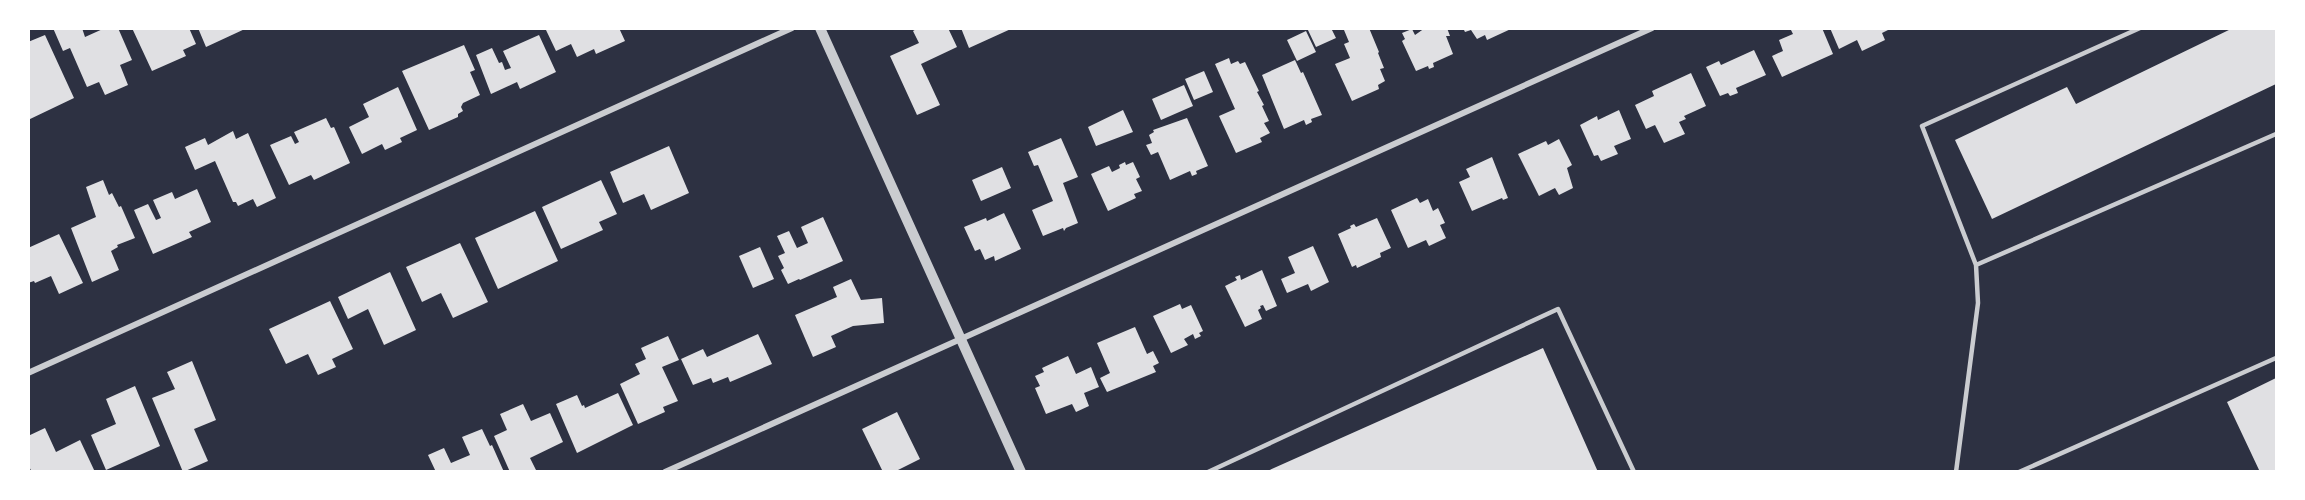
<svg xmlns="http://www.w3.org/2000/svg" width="2305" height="500" font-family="Mulish,sans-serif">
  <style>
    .building { fill: #e0e0e3 }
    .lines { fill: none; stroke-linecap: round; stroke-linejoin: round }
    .service { stroke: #caccd0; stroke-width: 4.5 }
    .minor { stroke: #caccd0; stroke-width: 6 }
    .tertiary { stroke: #caccd0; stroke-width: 10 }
  </style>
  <rect width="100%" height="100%" fill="#2d3142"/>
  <path class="building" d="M53,28h29l3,9 20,-9h13l14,32 -12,5 8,20 -23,10 -6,-13 -12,5 -17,-39 -7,3z
    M132,28h57l7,16 -13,6 3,6 -34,15z
    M198,28h49l-41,19z
    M550,28h69l6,13 -29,13 -2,-5 -17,8 -6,-13 -15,7 -10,-21z
    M918,28h30l9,19 -36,17 19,41 -23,10 -27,-59 29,-13 -6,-12z
    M961,28h52l-44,20z
    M1307,28h24l5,10 -20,9z
    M1347,28h22l10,24 -1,1 6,15 -4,1 5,12 -7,4 1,4 -27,12 -17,-37 15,-6 -6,-14 5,-2 -5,-12z
    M1425,28h22l3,8h-4l7,18 -20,9 1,4 -5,2 -1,-3 -12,5 -14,-30 3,-2 -3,-6 10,-4 3,6z
    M1463,28h50l-26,12 -2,-5 -8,4 -6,-9 -6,2z
    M1790,28h32l11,26 -51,23 -10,-21 11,-5 -4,-11 14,-6z
    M1830,28h62l-10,5 3,7 -23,11 -5,-11 -18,9z
    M2233,28h43v56l-284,135 -37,-79 112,-53 9,17z
    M1306,31l10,21 -19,9 -10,-21z
    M45,35l29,63 -46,22v-78z
    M539,35l17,37 -36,17 -3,-7 -26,12 -15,-39 16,-7 7,15 3,-1 3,8 6,-2 -8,-17z
    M464,45l11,25 -5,2 10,23 -17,8 -2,4 2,4 -5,3v3l-29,13 -27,-59z
    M1754,50l12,25 -30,13 2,5 -8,3 -2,-3 -8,3 -14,-29 13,-6 2,4z
    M1229,58l2,6 7,-3 2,3 5,-2 14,29 -2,1 7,13 -2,1 7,15 -5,2 6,10 -10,5 2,4 -26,11 -17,-37 16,-7 -20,-45z
    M1295,60l6,13 2,-1 19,43 -11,4 1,3 -6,3 -2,-5 -20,9 -22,-54z
    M1204,71l9,21 -19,8 -9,-21z
    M1691,73l15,33 -22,10 2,3 -7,3 6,12 -21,9 -9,-18 -9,4 -11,-24 19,-9 -2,-5z
    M1184,85l9,21 -32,14 -9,-21z
    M398,87l19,43 -17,8 2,4 -17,8 -3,-6 -20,10 -13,-27 20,-10 -6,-13z
    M1123,110l10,22 -37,14 -8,-19z
    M1619,110l12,29 -17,7 4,8 -17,7 -3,-6 -4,1 -14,-31 17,-9 1,4z
    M326,118l5,10 3,-1 16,36 -36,17 -3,-5 -22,10 -19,-40 21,-9 4,8 4,-2 -5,-10z
    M1187,118l21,48 -12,5 1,3 -5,2 -2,-5 -20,9 -12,-28 -7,3 -5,-10 6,-2 -3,-8 5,-3 -1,-2z
    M233,131l3,8 12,-6 28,65 -19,9 -4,-8 -15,7 -2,-4h-3l-18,-41 -20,9 -10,-23 20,-9 3,7z
    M1061,138l17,39 -15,6 15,40 -12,5 -2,3 -1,-3 -20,8 -11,-26 21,-9 -15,-36 -4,1 -6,-14z
    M1559,139l13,26 -5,3 6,20 -14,7 -4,-7 -16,8 -21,-42 28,-13 2,4z
    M669,146l20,47 -38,17 -7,-16 -21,9 -13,-31z
    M1492,157l16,41 -5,2 -1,-2 -30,13 -13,-29 11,-5 -4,-8z
    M1125,162l1,3 7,-3 7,15 -4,2 6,12 -8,3 2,4 -28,13 -17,-37 18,-8 3,6 8,-4 -1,-3z
    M1002,167l9,21 -30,13 -9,-21z
    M103,180l6,15 3,-2 7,14 2,-1 14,32 -18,7 1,2 -7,4 8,19 -27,12 -21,-54 25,-11 -10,-30z
    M601,180l16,34 -18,8 4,8 -42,19 -19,-42z
    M197,189l14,33 -22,10 3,5 -39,17 -19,-44 14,-6 8,16 5,-2 -8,-18 19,-8 3,7z
    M1417,198l3,5 8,-4 5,12 5,-3 7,15 -5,2 6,13 -17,8 -3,-6 -18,8 -17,-38z
    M535,211l23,50 -60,28 -23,-51z
    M1004,213l17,36 -26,12 -1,-5 -9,4 -5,-11 -5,2 -11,-24 22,-9 1,3z
    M823,217l20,44 -43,19 -1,-1 -11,5 -7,-14 3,-2 -6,-12 7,-3 -8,-17 12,-5 8,17 11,-5 -7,-16z
    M1377,218l14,30 -11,5 1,4 -24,11 -1,-3 -4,2 -14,-33 13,-6 -1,-2 4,-2 2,3z
    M59,234l24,49 -24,11 -8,-18 -16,7 -1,-2 -6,2v-35z
    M460,243l28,59 -35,16 -12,-25 -19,9 -16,-35z
    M1313,246l16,36 -18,9 -3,-7 -21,9 -6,-14 14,-6 -7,-16z
    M760,247l14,32 -21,9 -14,-32z
    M1262,270l15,36 -11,5 -3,-6 -3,1 1,2 -3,2 4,9 -17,8 -20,-41 12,-6 -2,-3 5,-2 1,5z
    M390,272l26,58 -32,15 -16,-36 -20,10 -10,-22z
    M851,279l10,21 21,-2 2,25 -31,3 -22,10 5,11 -23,10 -18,-42 42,-18 -4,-10z
    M330,301l23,48 -21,10 4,8 -18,8 -10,-21 -22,10 -17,-35z
    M1180,304l2,5 9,-4 12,26 -4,2 2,3 -6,3 -2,-5 -9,5 4,6 -17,8 -18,-37z
    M1135,327l12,27 6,-3 6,12 -6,3 3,6 -49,20 -7,-14 10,-5 -13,-30z
    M758,334l14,30 -42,18 -2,-5 -15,6 -2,-5 -18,7 -12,-26 22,-10 4,8z
    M668,336l11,24 -17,7 16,34 -15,6 2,5 -27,12 -18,-40 20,-10 -5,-10 11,-5 -5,-11z
    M1543,348l55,124h-333z
    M1068,356l8,18 15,-7 8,20 -15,6 5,13 -13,6 -4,-8 -26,10 -11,-26 5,-2 -5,-10 9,-4 -2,-4z
    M192,361l24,59 -22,9 14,32 -25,11 -31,-74 23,-9 -8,-17z
    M2276,378v94h-16l-33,-70z
    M135,386l25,60 -54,24 -15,-35 25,-11 -10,-25z
    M618,393l15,32 -56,28 -21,-49 21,-9 5,11 2,-1 1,3z
    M523,404l8,17 19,-8 13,29 -33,16 6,12 -26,2 -16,-36 13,-6 -7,-16z
    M897,412l23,47 -26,13h-11l-21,-43z
    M45,428l11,24 24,-12 15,32h-63l-4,-7v-29z
    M482,429l8,17 2,-1 12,27h-68l-8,-17 16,-7 7,15 19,-8 -8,-18z"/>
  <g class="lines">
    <path class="service" d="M1976,265l300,-131
      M1208,472l350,-163 76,163
      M1956,472l22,-169 -2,-38 -54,-139 218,-98
      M2019,472l257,-114"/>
    <path class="minor" d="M28,373l764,-345
      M665,472l987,-444"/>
    <path class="tertiary" d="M820,28l201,444"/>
  </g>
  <rect width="2305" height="500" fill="none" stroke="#ffffff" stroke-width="60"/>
</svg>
